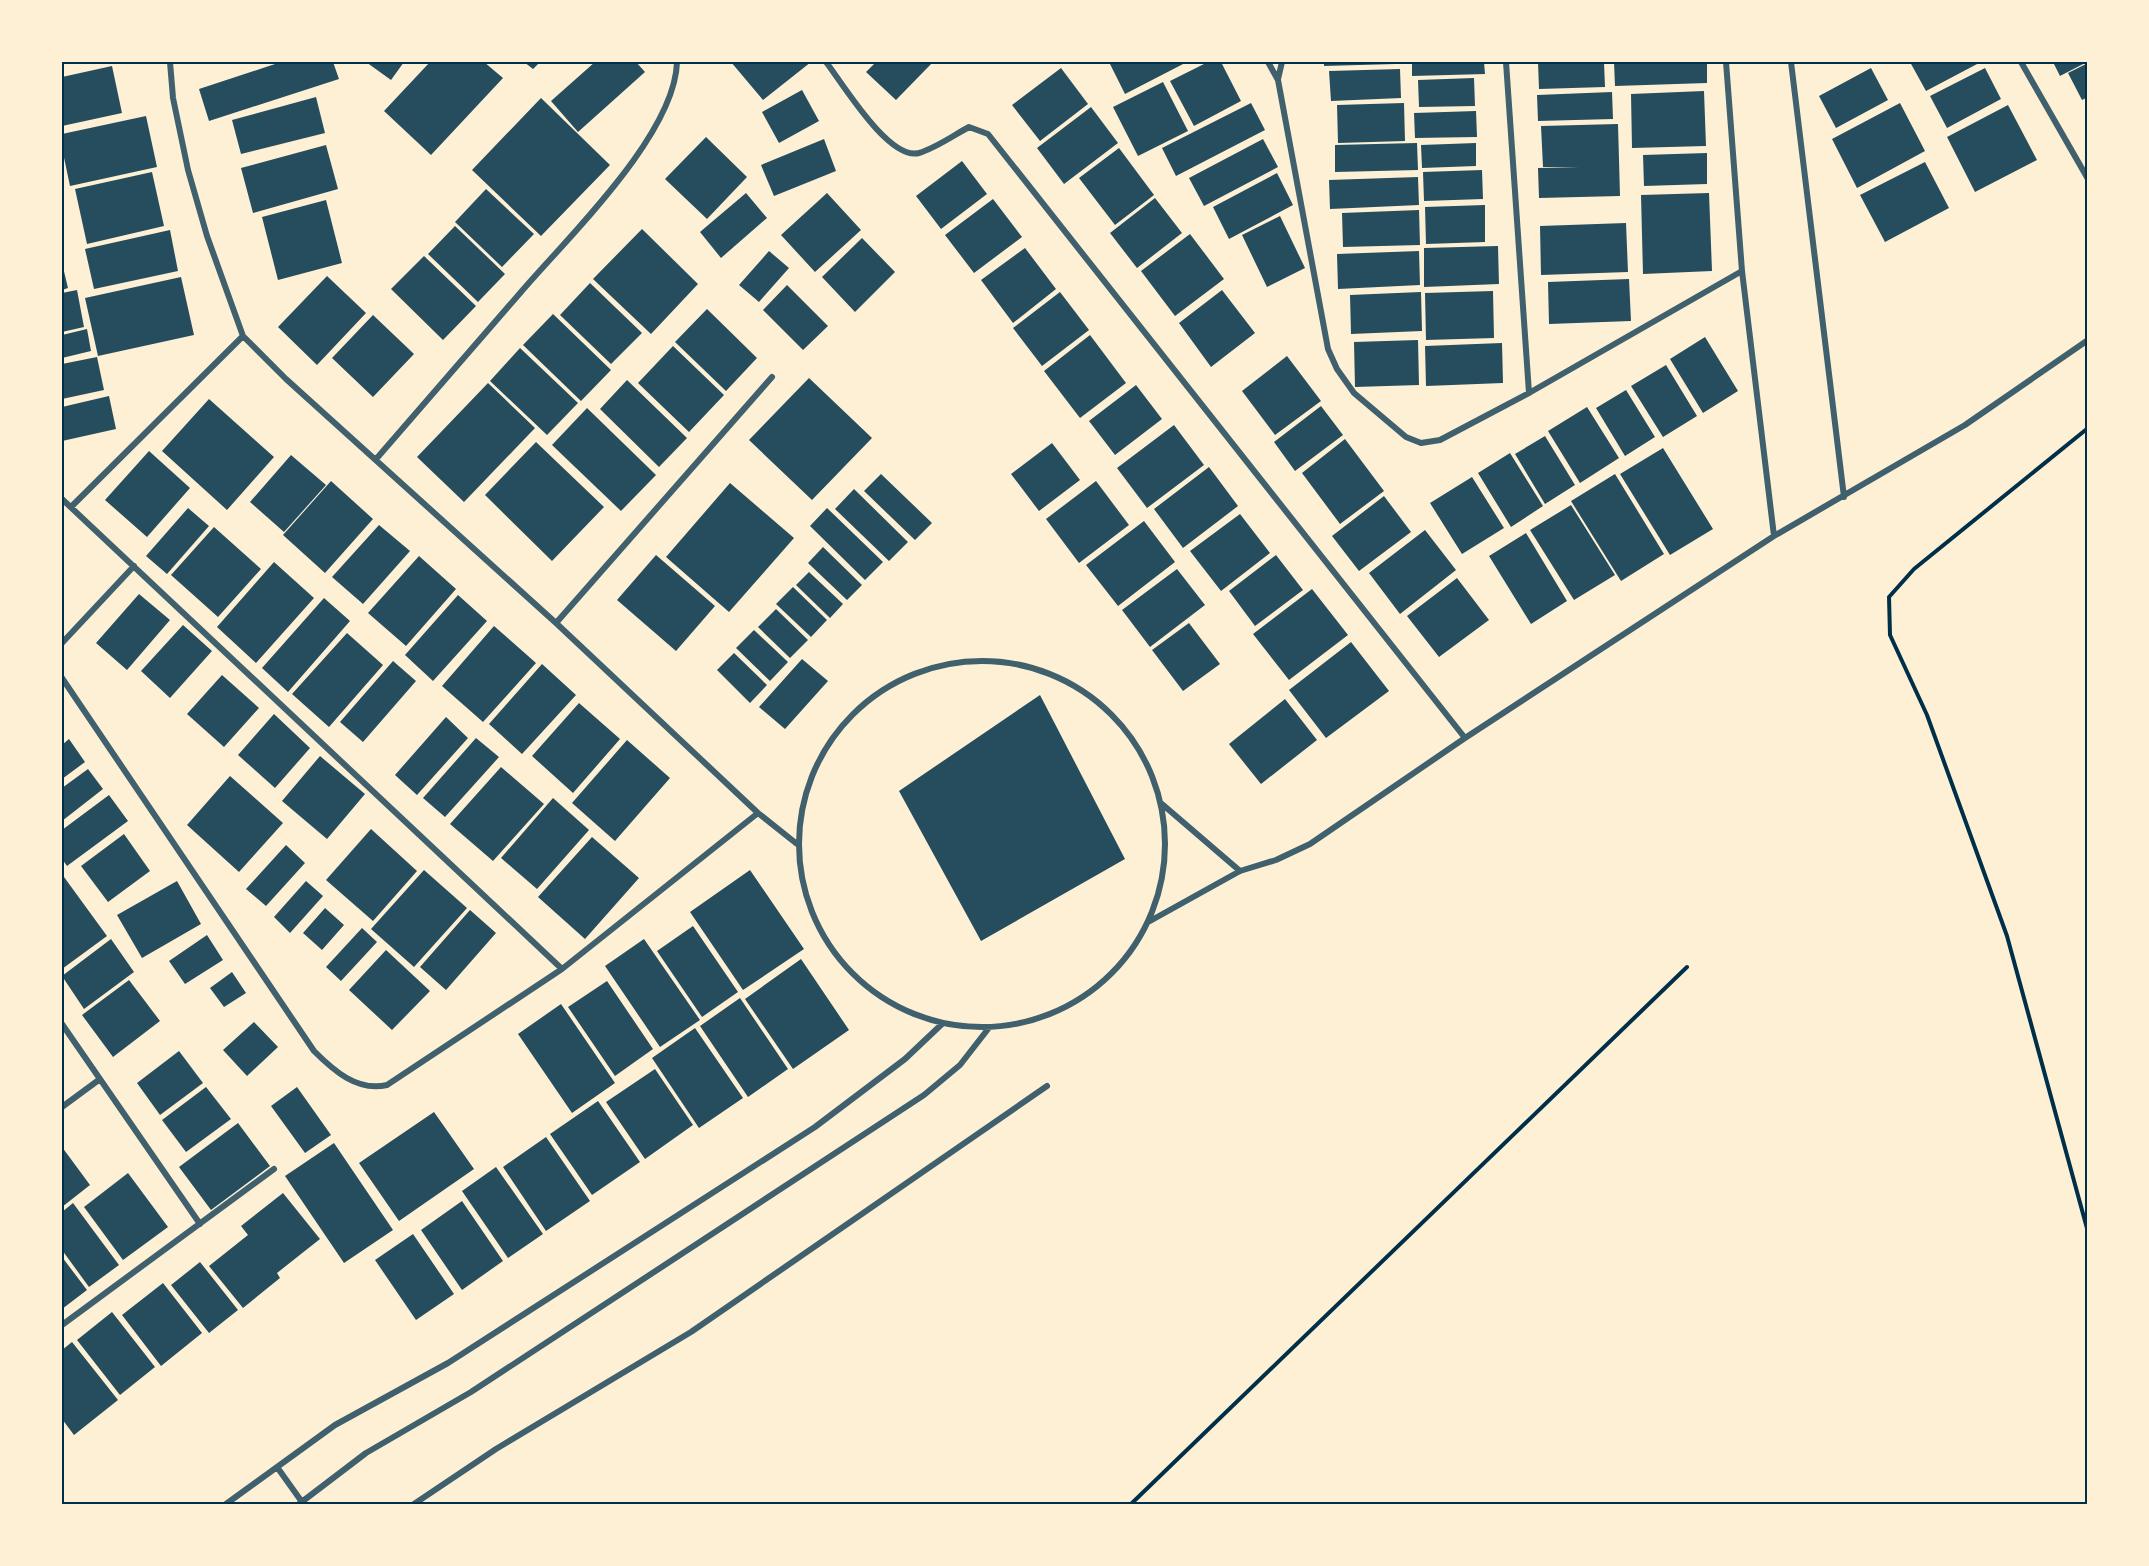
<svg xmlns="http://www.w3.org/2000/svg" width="2149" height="1566" font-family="'Archivo Narrow',sans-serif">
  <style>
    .building { fill: #264d5e }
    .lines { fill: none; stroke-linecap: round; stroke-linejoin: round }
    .path { stroke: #003049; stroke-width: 4 }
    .minor { stroke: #3f606c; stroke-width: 6 }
    .neatline { fill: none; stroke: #003049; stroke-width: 2 }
  </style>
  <rect width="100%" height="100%" fill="#fdf0d5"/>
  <path class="building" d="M281,62h52l6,17 -130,42 -10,-32z
    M366,62h38l-13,18z
    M430,62h54l19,16 -72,77 -47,-44z
    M524,62h16l-7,7z
    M595,62h41l9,10 -67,60 -27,-31z
    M731,62h80l-48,38z
    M876,62h57l-37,38 -30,-28z
    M1109,62h78l-62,32z
    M1208,62h13l20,39 -47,25 -24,-45z
    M1324,62h71v2l-71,2z
    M1412,62h72l1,12 -73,2z
    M1538,62h66l1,25 -66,2z
    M1614,62h93v21l-92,3z
    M1910,62h68l1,1 -53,28z
    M2053,62h34l-27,14z
    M2088,63v34l-6,3 -14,-27z
    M112,66l10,47 -60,13v-49z
    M1061,68l27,36 -48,37 -28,-36z
    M1871,68l17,32 -52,28 -17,-32z
    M1985,68l16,31 -54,29 -17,-32z
    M1400,69l1,29 -70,3 -2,-30z
    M1474,78l1,28 -56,1 -1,-27z
    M1163,82l25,49 -50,25 -25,-49z
    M802,90l17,31 -40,22 -17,-31z
    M1704,91l2,55 -74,2 -1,-54z
    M1612,92l1,27 -75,2 -1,-26z
    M316,97l9,36 -84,21 -9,-34z
    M541,98l69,67 -69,71 -69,-66z
    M1251,103l14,27 -89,46 -14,-28z
    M1404,103l1,38 -67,2 -1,-38z
    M1900,103l25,48 -68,37 -25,-49z
    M2008,105l29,55 -62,32 -28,-55z
    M1091,107l27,36 -54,41 -27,-36z
    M1476,111l1,26 -62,1 -1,-25z
    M146,116l11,51 -87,19 -8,-38v-14z
    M1618,124l2,72 -81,2 -1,-30 41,-1h-36l-2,-41z
    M706,137l41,40 -40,42 -42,-40z
    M824,139l12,32 -62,25 -13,-31z
    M1263,139l15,28 -74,39 -15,-28z
    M1417,143l1,27 -83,2v-27z
    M1476,143v23l-54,2 -1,-23z
    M326,145l12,44 -85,24 -12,-45z
    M1119,148l35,47 -39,30 -36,-47z
    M1707,153v31l-63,2 -1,-31z
    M962,161l25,33 -46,35 -25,-33z
    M1925,162l24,46 -64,34 -25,-47z
    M1482,170l1,29 -59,2 -1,-29z
    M152,172l12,54 -77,18 -12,-55z
    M1277,173l16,32 -64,34 -16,-32z
    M1418,177l1,28 -89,4 -1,-29z
    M486,189l48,45 -32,33 -47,-45z
    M746,193l21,25 -46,40 -21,-26z
    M827,193l34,37 -46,42 -34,-37z
    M1709,193l3,78 -69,3 -2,-79z
    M1155,198l27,35 -45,35 -27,-35z
    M993,199l29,38 -48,36 -29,-38z
    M326,200l16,63 -64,17 -16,-63z
    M1485,205v37l-59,2 -1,-37z
    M1419,210l1,35 -77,2 -1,-34z
    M1280,216l25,52 -38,19 -25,-52z
    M1626,223l2,49 -87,3 -1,-49z
    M455,226l50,48 -27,28 -50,-48z
    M642,229l56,55 -47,50 -58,-55z
    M170,230l8,41 -84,18 -9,-40z
    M1190,234l34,45 -49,37 -34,-45z
    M862,238l33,34 -40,40 -33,-35z
    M1498,246l1,38 -75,3v-39z
    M1025,248l31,41 -43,34 -32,-43z
    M769,251l20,17 -30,34 -20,-17z
    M1419,251l1,34 -82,4 -1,-35z
    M424,256l52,50 -33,34 -52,-51z
    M62,263l6,25 -6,2z
    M327,276l39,37 -49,52 -39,-38z
    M181,277l13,58 -96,21 -13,-58z
    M1629,279l2,42 -82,3 -1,-42z
    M590,283l52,50 -31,31 -51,-49z
    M787,285l41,41 -25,24 -40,-40z
    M77,290l7,37 -22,5v-39z
    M1222,290l33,43 -44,34 -32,-44z
    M1493,291l1,47 -68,2 -1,-47z
    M1060,292l29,38 -47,36 -29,-38z
    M1421,292l1,39 -71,3 -1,-39z
    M707,309l50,49 -31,33 -51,-49z
    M553,314l58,56 -30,31 -58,-56z
    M373,315l41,39 -41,43 -41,-39z
    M87,329l4,22 -29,7v-23z
    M1090,335l36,48 -46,35 -36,-47z
    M1705,337l33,54 -35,22 -33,-54z
    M1418,340l1,45 -64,2 -1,-45z
    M1502,343l1,40 -77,3 -1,-40z
    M673,346l51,49 -35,37 -51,-49z
    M520,348l58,55 -31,32 -57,-54z
    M1287,356l34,45 -46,34 -33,-44z
    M97,357l7,33 -42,9v-35z
    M1666,365l31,51 -34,21 -32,-51z
    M809,378l63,60 -60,62 -63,-60z
    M627,380l60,58 -28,29 -59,-58z
    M488,383l47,45 -71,74 -47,-45z
    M1136,385l26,34 -47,36 -26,-34z
    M1626,390l29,47 -30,19 -29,-48z
    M109,396l7,33 -54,12v-34z
    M209,399l65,58 -47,53 -65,-59z
    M1321,406l22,29 -48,36 -21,-29z
    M1587,407l32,51 -39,25 -32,-52z
    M587,408l69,67 -35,36 -69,-66z
    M1174,425l30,40 -57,43 -30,-40z
    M1545,436l30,49 -30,19 -30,-50z
    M1345,439l39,52 -44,33 -38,-51z
    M536,442l68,65 -52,54 -67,-66z
    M1052,443l28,37 -41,31 -28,-37z
    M1663,448l50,81 -43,26 -50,-81z
    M149,451l41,37 -43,49 -42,-37z
    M1510,453l33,53 -32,21 -33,-54z
    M291,455l35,30 -42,47 -34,-30z
    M1209,467l29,39 -55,42 -29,-39z
    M881,474l51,49 -17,17 -51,-49z
    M1615,474l49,80 -43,27 -50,-80z
    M1472,477l32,51 -42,26 -32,-51z
    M331,481l42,38 -48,54 -42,-38z
    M1096,481l33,44 -50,38 -33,-44z
    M730,483l64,55 -65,74 -63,-55z
    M854,489l54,53 -19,19 -54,-52z
    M1384,496l27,36 -52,39 -27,-35z
    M1571,505l44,70 -41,25 -44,-70z
    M188,508l21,18 -42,48 -21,-18z
    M827,508l56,54 -18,18 -55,-54z
    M1240,514l30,39 -49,38 -31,-40z
    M1144,521l31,41 -57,44 -32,-41z
    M379,525l31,26 -47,53 -31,-27z
    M214,527l47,42 -43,48 -47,-42z
    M1425,530l31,40 -56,44 -31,-41z
    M1526,533l41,68 -36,23 -42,-68z
    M823,547l39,38 -15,15 -39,-37z
    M656,555l59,51 -39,45 -59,-51z
    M1276,555l27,35 -48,36 -26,-35z
    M419,556l37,33 -50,57 -38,-33z
    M274,562l40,36 -58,65 -39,-36z
    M1177,569l28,36 -55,42 -28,-37z
    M809,572l34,32 -13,14 -34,-33z
    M1457,578l32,42 -50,37 -32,-41z
    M793,587l34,33 -16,17 -35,-33z
    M1312,589l36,46 -59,45 -36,-46z
    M139,594l31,26 -43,50 -31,-27z
    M458,595l29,26 -54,60 -28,-26z
    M324,598l26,23 -62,71 -26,-24z
    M776,609l32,31 -18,18 -32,-31z
    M1189,623l31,41 -37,27 -31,-41z
    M183,625l29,26 -42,47 -29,-27z
    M494,626l42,37 -53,59 -41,-36z
    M754,630l34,32 -18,19 -34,-33z
    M347,633l36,32 -54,62 -37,-33z
    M1351,642l38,49 -63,47 -37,-48z
    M734,653l33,32 -17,18 -33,-33z
    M802,659l26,22 -43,48 -26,-22z
    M393,661l23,20 -53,61 -23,-20z
    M542,664l34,31 -54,59 -33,-30z
    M222,675l37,33 -35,39 -37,-33z
    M1040,695l85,164 -144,82 -82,-150z
    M1285,699l32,41 -56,44 -32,-40z
    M579,703l41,36 -47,54 -41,-37z
    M274,714l36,34 -35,40 -37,-33z
    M446,717l22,21 -51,57 -22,-20z
    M476,738l23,19 -54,60 -22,-19z
    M69,739l16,23 -23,17v-34z
    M627,740l43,38 -55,63 -43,-38z
    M320,756l45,38 -38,45 -45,-38z
    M501,767l43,37 -51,57 -43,-37z
    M88,769l15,20 -41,32v-33z
    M230,776l53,47 -44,49 -52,-47z
    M109,795l19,26 -61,45 -5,-7v-29z
    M553,798l36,32 -52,59 -36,-31z
    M371,829l46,42 -44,50 -47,-41z
    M124,834l26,37 -42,31 -27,-36z
    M592,837l47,41 -54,61 -47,-42z
    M286,845l19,18 -39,43 -20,-17z
    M424,870l43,38 -53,59 -43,-38z
    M750,870l54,79 -61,41 -53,-78z
    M64,877l43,59 -45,33v-91z
    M177,881l24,43 -59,34 -25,-43z
    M306,881l17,15 -33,37 -16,-16z
    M325,908l19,17 -22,25 -19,-17z
    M470,910l26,23 -50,57 -26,-23z
    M693,926l45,66 -36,25 -45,-66z
    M362,928l15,14 -36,39 -15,-14z
    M207,935l16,25 -38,24 -16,-23z
    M111,939l23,33 -50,37 -22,-33z
    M644,939l56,81 -40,27 -55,-81z
    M386,950l44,41 -38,39 -43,-40z
    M801,959l48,71 -56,39 -48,-70z
    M232,972l14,21 -22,14 -14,-19z
    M129,980l31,41 -47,36 -31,-42z
    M607,981l46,68 -38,27 -47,-69z
    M740,998l48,71 -40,28 -48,-71z
    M561,1004l54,79 -43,30 -54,-79z
    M254,1022l24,25 -31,29 -24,-26z
    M695,1028l48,70 -44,30 -47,-70z
    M179,1051l24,32 -43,32 -23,-32z
    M655,1069l38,56 -48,34 -39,-57z
    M206,1087l25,32 -45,33 -24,-32z
    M297,1087l34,48 -26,18 -34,-47z
    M598,1101l42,61 -48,33 -42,-61z
    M434,1112l40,57 -75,52 -40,-58z
    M238,1123l32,43 -59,44 -32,-43z
    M546,1137l44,64 -44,30 -43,-64z
    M334,1143l59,87 -49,33 -59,-87z
    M62,1147l28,38 -28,22z
    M496,1167l47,67 -35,24 -46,-67z
    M128,1173l40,54 -45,33 -39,-53z
    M283,1193l37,46 -43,34 3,5 -37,30 -34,-42 39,-31 -7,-9z
    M462,1201l41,60 -41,29 -41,-60z
    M73,1203l46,62 -30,22 -27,-37v-38z
    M413,1234l41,60 -38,26 -41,-60z
    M62,1257l25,33 -25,19z
    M200,1262l38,48 -29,23 -38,-48z
    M163,1283l39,50 -41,33 -39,-51z
    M112,1312l43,55 -35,28 -43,-55z
    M72,1342l46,58 -44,35 -12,-16v-69z"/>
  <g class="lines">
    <path class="path" d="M2088,428l-174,141 -25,28 1,38 37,80 80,221 81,296
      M1131,1504l556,-537"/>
    <path class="minor" d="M170,62l3,36 15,72 19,66 36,100 43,43 270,244 202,190 39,31
      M826,62c17,22 63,99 93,91 17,-5 35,-18 50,-26l19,7 477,604
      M1268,62l10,18 50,269 9,20 17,24 52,44 15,6 19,-3 89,-47 213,-122
      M1506,62l23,331
      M1791,62l53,435
      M2021,62l67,117
      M1278,79l4,-17
      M377,458c48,-55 96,-110 144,-166 47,-55 154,-157 156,-230
      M62,499l500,470
      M71,507l172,-171
      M1774,536l191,-111 123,-85
      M556,623l216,-246
      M62,643l72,-77
      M799 844a183 183 0 1 1 366 0a183 183 0 1 1-366 0Z
      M62,678l252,373c19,19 43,41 73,34l175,-116 196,-156
      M1162,804l78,67
      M1150,921l90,-50 36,-11 34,-16 155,-106 309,-202 -32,-265 -16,-209
      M62,1024l138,200
      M62,1107l38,-28
      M62,1325l212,-156
      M277,1467l25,35
      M226,1504l109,-79 113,-62 367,-236 90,-68 37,-35
      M299,1504l67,-51 105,-61 453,-297 36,-30 28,-36
      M414,1504l82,-55 195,-117 356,-246"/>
  </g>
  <rect width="2149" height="1566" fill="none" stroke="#fdf0d5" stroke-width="126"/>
  <rect x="63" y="63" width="2023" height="1440" class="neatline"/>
</svg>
